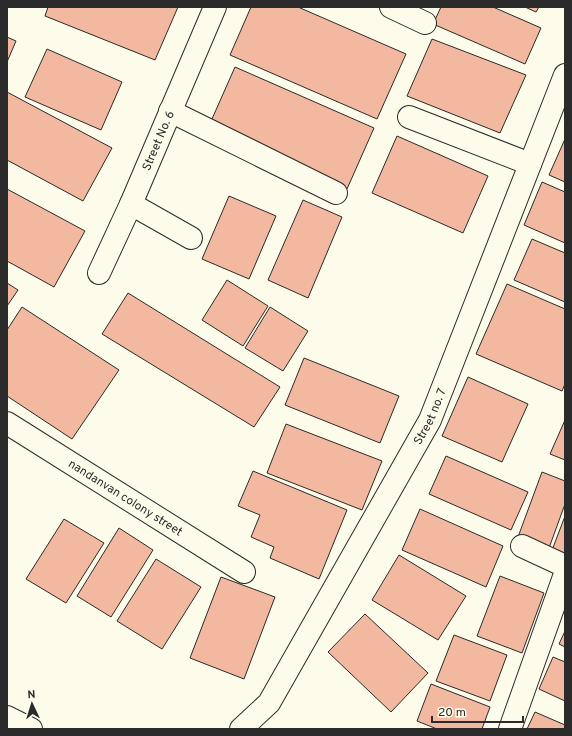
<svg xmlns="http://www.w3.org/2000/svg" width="572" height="736" font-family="Overpass,sans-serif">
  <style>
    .building { fill: #f2b8a0; stroke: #2b2b2b }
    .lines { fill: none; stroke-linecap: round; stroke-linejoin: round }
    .minor-casing { stroke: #2b2b2b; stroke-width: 24 }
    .minor { stroke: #fdfbea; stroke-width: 22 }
    .labels { text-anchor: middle; stroke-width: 3; stroke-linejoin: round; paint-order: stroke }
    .street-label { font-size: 12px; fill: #2b2b2b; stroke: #fdfbea }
  </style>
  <rect width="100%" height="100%" fill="#fdfbea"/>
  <path class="building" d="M48,7h130l-23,53 -110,-44z
    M251,7h47l108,47 -29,65 -147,-64z
    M441,7h52l48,21 -16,36 -92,-40z
    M525,7h14l-3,5z
    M7,37l9,4 -9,21z
    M432,39l94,36 -26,58 -93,-37z
    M47,49l75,33 -21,48 -76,-33z
    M235,67l139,61 -27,61 -139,-61z
    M7,92l105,56 -29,53 -76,-41z
    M397,136l91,40 -25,57 -91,-40z
    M565,139v43l-16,-7z
    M542,182l23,10v51l-41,-18z
    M7,189l78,42 -31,56 -47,-26z
    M229,196l47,20 -27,63 -47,-20z
    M303,200l39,17 -34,81 -40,-18z
    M532,239l33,14v49l-51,-22z
    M227,280l41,26 -25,40 -41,-26z
    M7,283l11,7 -11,16z
    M507,284l58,25v75l-3,7 -86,-37z
    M128,293l152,94 -26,40 -152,-93z
    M22,307l97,63 -47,69 -65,-43v-66z
    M270,307l38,24 -25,40 -38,-23z
    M304,358l95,38 -19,47 -95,-38z
    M468,377l60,27 -26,58 -60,-26z
    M565,420v40l-15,-6z
    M286,424l96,37 -20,49 -95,-37z
    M446,456l82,36 -17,38 -82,-36z
    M253,471l94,39 -28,69 -49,-21 4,-11 -23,-10 9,-22 -22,-9z
    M542,472l23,9v23l-16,44 -31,-11z
    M420,509l83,37 -17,41 -84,-37z
    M565,516v42l-14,-5z
    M64,519l40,24 -38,60 -40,-24z
    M119,528l34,22 -42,67 -34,-21z
    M399,555l67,41 -28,44 -66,-40z
    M156,559l45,28 -39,62 -45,-28z
    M500,576l44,17 -22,60 -45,-17z
    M221,577l54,20 -31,82 -54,-21z
    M365,614l63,59 -37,39 -63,-60z
    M565,631v16l-6,-3z
    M454,635l53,20 -17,46 -54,-20z
    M553,657l12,5v39l-26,-12z
    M431,684l59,23 -8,22h-45l-20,-8z
    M535,712l30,13v4h-38z"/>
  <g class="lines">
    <g class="minor-casing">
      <g id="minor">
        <path d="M391,7l34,16"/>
        <path d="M170,111l166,82"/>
        <path d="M409,117l121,47"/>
        <path d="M131,204l60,34"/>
        <path id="s1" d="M99,273l32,-69 84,-197"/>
        <path id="s2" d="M7,423l237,149"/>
        <path d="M522,546l43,20"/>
        <path d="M7,717l24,12"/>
        <path id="s3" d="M241,729l28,-26 161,-283 135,-345"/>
        <path d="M510,729l55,-155"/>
      </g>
    </g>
    <use href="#minor" class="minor"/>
  </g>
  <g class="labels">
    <g class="street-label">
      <text dy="4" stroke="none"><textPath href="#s1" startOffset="145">Street No. 6</textPath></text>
      <text dy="4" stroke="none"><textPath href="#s3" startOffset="367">Street no. 7</textPath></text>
      <text dy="4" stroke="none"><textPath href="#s2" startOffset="140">nandanvan colony street</textPath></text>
    </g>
  </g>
  <rect width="572" height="736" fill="none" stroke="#2b2b2b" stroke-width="16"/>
  <g transform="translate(32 704) rotate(356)" stroke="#fdfbea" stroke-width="3" paint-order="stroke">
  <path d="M0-3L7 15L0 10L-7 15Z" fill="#2b2b2b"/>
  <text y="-6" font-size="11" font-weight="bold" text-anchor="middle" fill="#2b2b2b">N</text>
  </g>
  <path d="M432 716v6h91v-6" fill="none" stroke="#2b2b2b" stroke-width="2"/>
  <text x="438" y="716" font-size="12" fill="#2b2b2b" stroke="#fdfbea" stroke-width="3" paint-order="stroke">20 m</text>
</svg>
